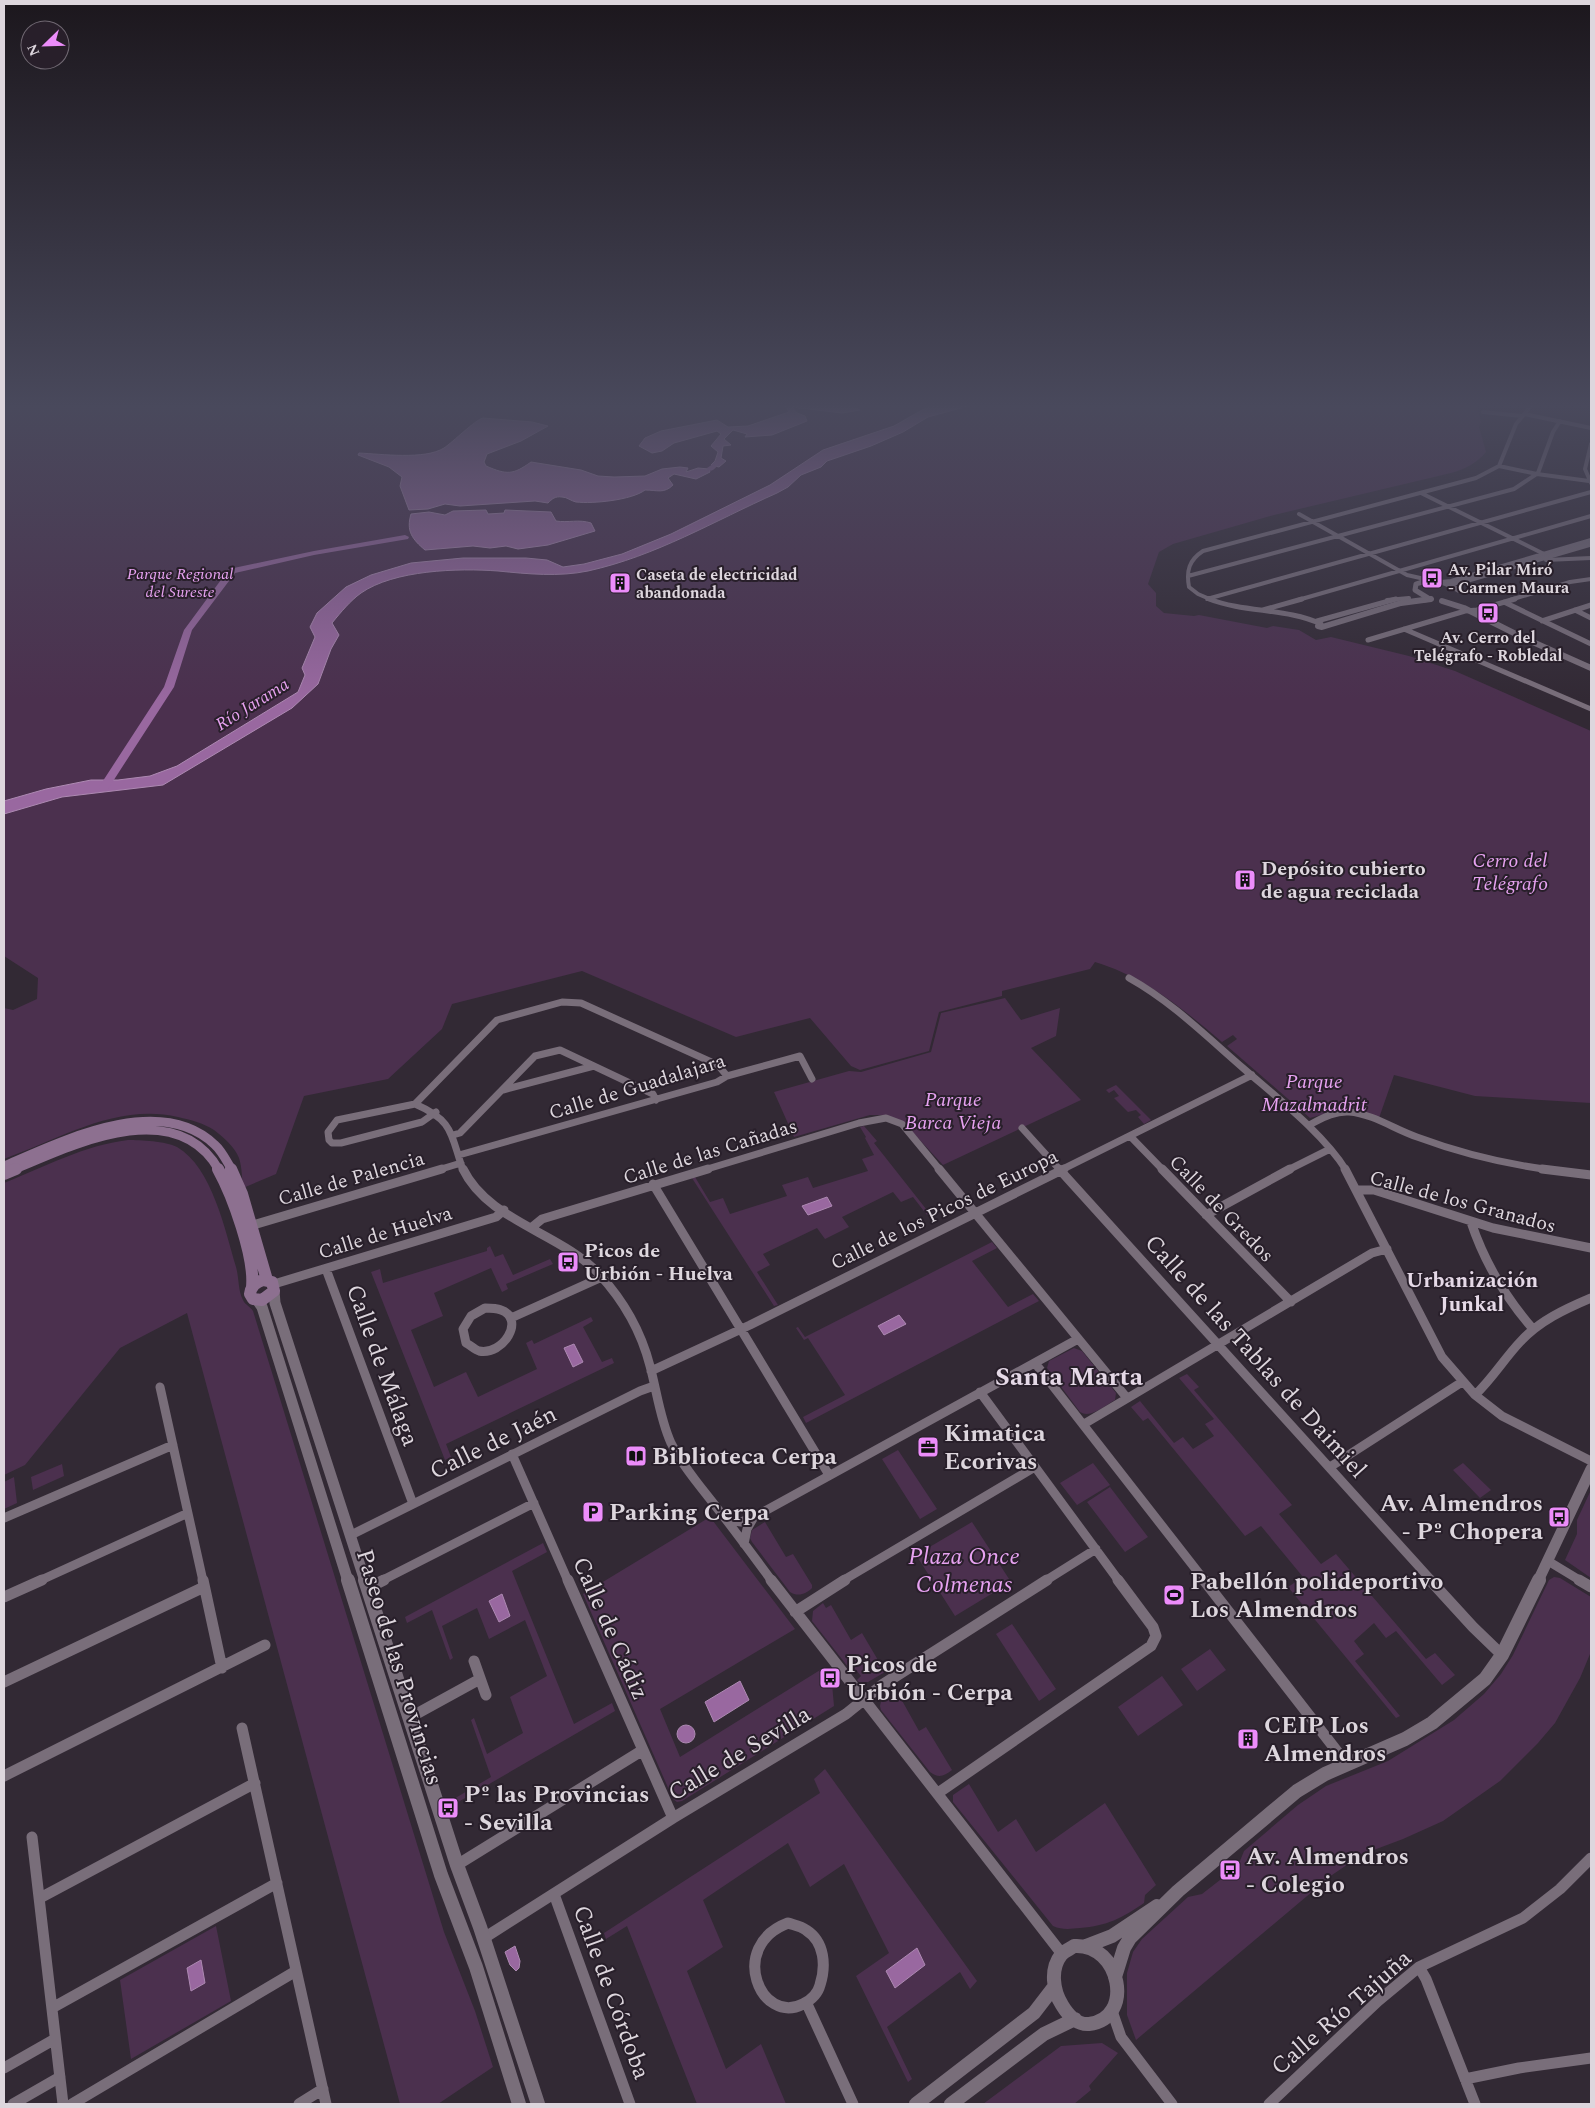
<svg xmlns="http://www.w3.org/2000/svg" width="1595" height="2108" font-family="Spectral,serif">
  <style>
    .green { fill: #4b304e }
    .water { fill: #9968a0; stroke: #ad89b2 }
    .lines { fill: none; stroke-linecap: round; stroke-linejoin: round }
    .river { fill: #9968a0; fill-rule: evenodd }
    .minor-far4 { stroke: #796e7a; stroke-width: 4 }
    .minor-far3 { stroke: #796e7a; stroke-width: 5 }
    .minor-far2 { stroke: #796e7a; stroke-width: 7 }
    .minor-far1 { stroke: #796e7a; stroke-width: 9 }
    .minor { stroke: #796e7a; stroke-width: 11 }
    .tertiary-far3 { stroke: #796e7a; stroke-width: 5 }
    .tertiary-far2 { stroke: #796e7a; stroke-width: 6 }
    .tertiary-far1 { stroke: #796e7a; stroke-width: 11 }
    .tertiary { stroke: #796e7a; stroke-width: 14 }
    .secondary-far1 { stroke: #8d7090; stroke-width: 9 }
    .secondary { stroke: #8d7090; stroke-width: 12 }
    .labels { text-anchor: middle; stroke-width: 4; stroke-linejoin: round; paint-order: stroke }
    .far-poi-label { font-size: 16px; font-weight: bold; fill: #ddd6dd; stroke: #281f2a; text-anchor: start }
    .far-park-label { font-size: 16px; font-style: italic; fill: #e7a2f1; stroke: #281f2a }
    .far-water-label { font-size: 18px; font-style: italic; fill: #e6a1ef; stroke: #281f2a }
    .park-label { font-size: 20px; font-style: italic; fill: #e7a2f1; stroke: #281f2a }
    .poi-label { font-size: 20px; font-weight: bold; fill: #ddd6dd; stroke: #281f2a; text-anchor: start }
    .street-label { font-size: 20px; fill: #ddd6dd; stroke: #281f2a }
    .neighbourhood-label { font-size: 21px; font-weight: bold; fill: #e5d9e7; stroke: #281f2a }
    .near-street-label { font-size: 24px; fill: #ddd6dd; stroke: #281f2a }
    .near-poi-label { font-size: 24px; font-weight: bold; fill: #ddd6dd; stroke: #281f2a; text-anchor: start }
    .near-park-label { font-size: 24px; font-style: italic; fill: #e7a2f1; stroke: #281f2a }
    .near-quarter-label { font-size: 26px; font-weight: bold; fill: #e5d9e7; stroke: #281f2a }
  </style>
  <rect width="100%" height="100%" fill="#322934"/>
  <path class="green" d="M4,405h1473l4,17 -2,5 7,25c-10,12 -21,17 -35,21l-177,42 -101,29 -14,8 -11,32 8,9v13l8,7 30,3 5,-1 68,13 6,-2 26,4 17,10 15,-3 78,19 46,15 136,60v372l-116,-7 -81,-21 -15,43 -29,-9h-8l-32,9 -83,-72 10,-7 -4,-4 -11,7c-39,-33 -77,-65 -127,-80l-5,7 -88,22v5l-63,16 -10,39 -69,19 -9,-4 -41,-48 -74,19 -154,-66 -130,33 -10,25 -54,50 -84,17 -28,78 -33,14c-1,-9 -1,-21 -4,-30 -4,-11 -16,-21 -25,-28 -11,-7 -23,-10 -36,-13 -62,-14 -118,22 -174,42v-151l9,2 24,-11 1,-21 -34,-22z
    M1005,998l16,22 39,-12 -4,28 -25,12 50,52 -138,65 -38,-41 -20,-9h-15l-76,22 -20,-45 75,-21 12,1 70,-20 10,-39z
    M1116,1085l35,35 -7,4 -6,-7 3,-2 -5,-5 -8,2 -14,-14 5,-2 -5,-6 -5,3 -3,-3z
    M864,1126l13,15 -3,2 56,71 -3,1 -14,-18 -12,5 -8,-10 -51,25 7,10 -24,12 -8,-11 -54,26 7,11 -13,7 21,33 -4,1 -82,-128 3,-1 15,25 13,-4 7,16 57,-18 -5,-11 26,-8 5,11 55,-17 -6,-12 12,-4 -9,-17 1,-1 -6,-10z
    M128,1140c12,0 38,1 49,7 35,20 48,83 59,120 3,10 2,24 7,33 2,5 7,6 10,11l191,621 31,79 18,56 -55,37h-38l-213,-791 -67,35 -95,117 -21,10v-292c40,-16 81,-38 124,-43z
    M992,1242l5,6 -25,13 36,46 25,-13 6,7 -233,122 -3,-6 42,-22 -37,-57 -4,2 -8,-12 2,-1 7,10z
    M490,1246l5,11 8,-3 10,21 37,-16 3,5 -47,20 2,5 -6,3 -11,-24 -57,25 9,23 -32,14 23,57 32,-15 12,25 59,-28 -11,-26 6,-3 2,4 57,-27 2,4 -10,6 19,35 10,-4 2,5 -168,81 5,13 -6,3 -74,-188 9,-3 3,14 104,-32v-3z
    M1074,1348l8,3 34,42 -1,7c-10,5 -24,19 -35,12l-33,-44 2,-7z
    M1187,1374l12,13 -5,3 98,115 -13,9 42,50 15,-10 90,105 9,-6 20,22 -13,10 -46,-54 -10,7 -12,-15 -20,18 10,13 -9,7 45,55 -4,2 -108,-131 15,-10 -42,-51 -16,10 -97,-118 -5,3 -12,-14 9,-6 34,42 9,-6 10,12 21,-13 -9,-12 9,-5 -35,-41z
    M898,1450l39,59 -17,10 -38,-60z
    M1093,1463l17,22 -33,20 -17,-22z
    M1463,1463l28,27 -11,8 -27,-28z
    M62,1464l2,12 -31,14 -2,-13z
    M14,1477l3,26 -13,6v-27z
    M1110,1487l38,50 -23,15 -38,-50z
    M1591,1490v88l-26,-18 12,-26v-14z
    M710,1517l85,112 -135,80 20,48 145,-90 4,6 -3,3 6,8 2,22 -152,95 -5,1 -4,-3 -90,-205z
    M765,1522l21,35 7,-3 19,31v3c-6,6 -14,9 -22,4l-38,-50 -2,-4 2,-8z
    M972,1522l39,60 -56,34 -39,-61z
    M543,1543l4,9 -35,19 62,153 38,-21 3,8 -162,94 -1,-5 39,-23 -20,-57 3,-2 13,36 36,-21 -13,-36 37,-21 -22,-56 -36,19 -12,-31 -35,18 11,32 -3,2 -18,-50 -25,13 -2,-6z
    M1554,1577l6,1 31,19v52l-1,5 -10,24 -25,45 -17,20 -38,38 -57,40 -40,18 -40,15 -31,21 -196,165 -9,-25v-42l6,-21 9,-13 46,-42 14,-3 36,-28 6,-15 54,-46 28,-19 62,-25 66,-41 30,-26 17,-20 12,-19 36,-75z
    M823,1603l3,5 5,-3 20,35 11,-7 23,39 -17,10h-9l-2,-2 4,-4 -5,-6 -4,2 -40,-51 1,-10z
    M1012,1624l44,65 -17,12 -43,-67z
    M1210,1649l16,21 -29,21 -16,-22z
    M1162,1676l21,29 -45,31 -20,-29z
    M895,1688l24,43 7,-4 26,43c-8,6 -13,9 -22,2l-49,-62 -1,-4 2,-9z
    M825,1769l152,212 -7,8 -10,-17 -73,55 25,52 -4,3 -52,-106 33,-23 -45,-89 -34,23 -22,-44 -85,57 20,47 -36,24 39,98 35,-25 25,60h-89l-70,-178 -21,13 -2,-6 216,-140 -6,-14z
    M969,1784l29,48 18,-13 20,33 69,-49 51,82 -11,10 -1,8c-22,15 -37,23 -64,25 -10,1 -18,2 -27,-2l-100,-124v-7z
    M216,1926l15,75 -100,58 -11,-79z
    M1102,2043l16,10 -29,33 2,4 -17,14h-91l78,-58z"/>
  <path class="water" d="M785,405h62l13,5 -18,3 -50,-6 5,6 8,3 2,5 -35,14 -27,2 2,-3 -14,-4 -9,9 7,6 -8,1 -2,12 5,3 -7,6 -8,-2 4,-4 3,-9 -7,-6 10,-12 -4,-3 -43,12 -12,8 -10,2 -13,-7 6,-8 16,-7 56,-11 11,7 20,-1 41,-14z
    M936,405h36l-44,12 -25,15 -32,14 -44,15 -6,6 -20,8 -13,12 -11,6c-63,28 -121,63 -189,78 -29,6 -60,3 -90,0 -40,-3 -104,-1 -137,22 -11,8 -20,19 -29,30l7,12 -8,14 -13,35 -26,24 -129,77 -101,12 -58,17v-13l42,-12 45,-9h27l32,-4 27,-10 121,-74 7,-17 -3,-7 13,-31 -5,-10 7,-14 29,-26 25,-12 40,-12 52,-5h63l21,2 16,7 21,-3 38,-10 49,-20 99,-49 53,-35 71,-24 28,-16z
    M483,418l49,4 16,4 -27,15 -34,13 -3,8 2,4c21,9 27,9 45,-4l50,8 17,6 16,1 31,-1 17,-7 18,-2 8,1 -2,4 12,-4 11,1 1,3 -14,7 -22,-5 -6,4 5,7c-9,9 -16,5 -28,5 -13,10 -52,14 -69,12 -5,-1 -9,-5 -14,-5 -7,-1 -10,2 -14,6l-13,-2 -75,5 -15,-2 -17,5 -19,1 -9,-24 2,-9 -13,-10 -31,-12 1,-2c22,1 66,7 85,-5 9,-6 31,-28 39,-30z
    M486,510l2,4 16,-1 1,-3 46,2 5,9c12,2 23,-2 35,2l4,8 -47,14 -30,4 -12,-3 -16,2 -17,-2 -48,4c-13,-11 -19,-19 -14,-36l18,-2 16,3 8,-4z
    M827,1197l5,9 -24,9 -6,-9z
    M899,1315l7,9 -22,11 -6,-9z
    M574,1344l9,18 -10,5 -9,-19z
    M502,1594l8,22 -11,6 -10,-21z
    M740,1681l9,19 -35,22 -9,-20z
    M677 1734a9 9 0 1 1 18 0a9 9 0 1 1-18 0Z
    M515,1946l5,15 -1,7 -3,3 -6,-6 -5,-13z
    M917,1948l8,17 -30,23 -9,-17z
    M201,1960l4,23 -14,8 -4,-23z"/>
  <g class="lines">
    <path class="river" d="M713,464l4,2c-3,4 -6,6 -10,4v-2z
      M405,535l4,2 -1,2 -94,16 -79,18 -43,57 -18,57 -66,102h-8l-1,-2 65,-100 20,-57 45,-61 85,-18z"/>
    <path class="minor-far4" d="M1483,412l39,4
      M1524,414l67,14
      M1591,444l-6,25 6,14
      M1499,466l38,8 52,7
      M1421,493l123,61
      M1299,514l108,61 22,5
      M1546,560l45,-2
      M1188,576l326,-87 24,-16 15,-41 7,-11
      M1441,582l10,-1 140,-41
      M1207,599l384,-107
      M1212,600l-14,-6 -9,-7c-3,-16 0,-27 14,-36l273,-73 23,-12 17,-42 16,-19
      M1298,600l293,-84
      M1387,600l22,-2
      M1510,600l60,-18 21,-3"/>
    <path class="minor-far3" d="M1209,599c36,14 78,9 112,25
      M1504,602l87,42
      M1263,610l39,-11
      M1575,610l16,8
      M1317,621l79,-22
      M1542,621l49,-16
      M1404,629l187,80
      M1368,640l97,-29 12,-1 38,-11"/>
    <path class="minor-far2" d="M1129,978c43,24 77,58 114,90 33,29 80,65 103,102
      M503,1090l91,-24
      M415,1104c39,17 35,29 48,66
      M415,1104l82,-84 65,-18 19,1 137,62 9,11
      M415,1104l-78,16 -9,12 1,8 3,3h9l81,-21 14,-10
      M1309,1125c12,-6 25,-14 40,-13 24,2 45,17 68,25 43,16 88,27 134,33
      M1022,1128l38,42
      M453,1135l7,-2 75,-77 25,-6 93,44 3,6
      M1130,1136l33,34
      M459,1155l258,-73 10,-6 73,-20 12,23
      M438,1170l23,-7
      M704,1170l155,-47 27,-5 16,6 38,46
      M1061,1170l191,-95
      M1288,1170l42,-21"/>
    <path class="minor-far1" d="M463,1169c25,52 98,64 136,105 25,27 42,57 51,92 7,26 10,53 21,77 12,24 30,44 46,65 19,24 37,49 55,73
      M939,1169l188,229
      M1059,1169l373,412
      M1162,1169l129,133
      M1345,1169l97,188 33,38 27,21 89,45
      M1542,1169l49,6
      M653,1184l176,291
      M1357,1190h17l119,38 98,20
      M1206,1215l84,-46
      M1471,1222c13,39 35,76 62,107
      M250,1226l192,-57
      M531,1228l11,-9 166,-50
      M326,1269l87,235
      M274,1284l222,-67 8,-7
      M485,1308c5,0 11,0 16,2 25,9 2,46 -22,41 -4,-1 -9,-6 -13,-8l-3,-14 8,-13z
      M511,1318l91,-41
      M1035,1363l170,218
      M651,1371l99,-46 314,-156
      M160,1387l43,194
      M980,1392l139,189
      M1475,1395c17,-16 29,-36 45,-53 19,-21 45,-33 71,-44
      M1084,1424l288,-171 15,-4
      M512,1454l56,127
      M1330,1467l132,-85
      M4,1518l169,-73
      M727,1520l14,2 13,-5 324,-178
      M351,1535l289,-144 14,-5
      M744,1544l3,-15 7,-12
      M1548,1561l33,20
      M39,1581l149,-68
      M381,1581l153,-78
      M842,1581l193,-114
      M1045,1581l51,-32"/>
    <path class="minor" d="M203,1580l19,88
      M568,1580l105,238
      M771,1580l291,374
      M1204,1580l143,184
      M1430,1580l43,47 29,28
      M1579,1580l12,7
      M368,1588l16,-8
      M4,1597l38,-17
      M795,1612l50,-32
      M474,1661l12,34
      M4,1682l200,-95
      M409,1718l71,-39
      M242,1728l84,376
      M4,1776l261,-131
      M938,1793l213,-147 5,-10 -3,-9 -35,-47
      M32,1837l31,267
      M457,1865l186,-115
      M554,1894l76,210
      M40,1898l215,-115
      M788,1923c6,2 13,3 18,7 19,12 20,36 14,55 -2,8 -9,15 -17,19 -42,22 -76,-58 -15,-81z
      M484,1938l189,-120 173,-104 36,-29 165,-105
      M1419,1967l7,12 49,125
      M807,2004l46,100
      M52,2008l225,-125
      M1112,2011l9,26 51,67
      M4,2068l51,-29
      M1465,2079l54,-11 72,-10
      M13,2104l47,-27
      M72,2104l224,-133
      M299,2104l24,-15
      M1269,2104l109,-103 41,-34 104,-49 37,-29 31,-31"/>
    <path class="tertiary-far3" d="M1448,584l17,-3 126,-37
      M1428,598l-13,-8 1,-6c15,-6 29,-3 42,6
      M1424,600l7,-1"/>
    <path class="tertiary-far2" d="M1442,601l22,7 62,31 65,29
      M1318,626l4,1 79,-24 30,-4"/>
    <path class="tertiary-far1" d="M274,1291l1,12 90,278
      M257,1300l5,7 86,274
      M1538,1581l53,-112"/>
    <path class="tertiary" d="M348,1580l93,295 35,92 43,137
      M365,1580l92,285 23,62 58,177
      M1074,1946c47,-3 61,73 15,78 -12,1 -21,-9 -27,-19 -9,-14 -12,-36 -1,-50 3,-4 9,-6 13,-9z
      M1086,1946l26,-10 45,-30
      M1115,1977l9,-29 6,-10 48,-47 119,-100 28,-17 80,-35 27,-16 53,-44 17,-24 37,-75
      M916,2104l118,-91 20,-26
      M951,2104l93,-70 31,-15"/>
    <path class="secondary-far1" d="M4,1166c58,-25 156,-74 211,-21 7,6 12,17 17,25
      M13,1170c59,-25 163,-76 206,0"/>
    <path class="secondary" d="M218,1169c15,27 37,88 34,118
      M231,1169l11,25 25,86
      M4,1174l12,-5
      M263,1280l9,2 2,9 -12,9 -9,-1 -3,-5c1,-8 6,-12 13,-14z"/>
  </g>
  <linearGradient id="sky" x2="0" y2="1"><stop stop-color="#1c171d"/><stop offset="0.58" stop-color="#49495c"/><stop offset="1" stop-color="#49495c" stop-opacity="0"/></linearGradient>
  <rect width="1595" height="700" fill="url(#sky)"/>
  <defs>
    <g id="bus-square" transform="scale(1.125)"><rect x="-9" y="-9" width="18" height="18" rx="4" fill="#ec8cfa" stroke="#281f2a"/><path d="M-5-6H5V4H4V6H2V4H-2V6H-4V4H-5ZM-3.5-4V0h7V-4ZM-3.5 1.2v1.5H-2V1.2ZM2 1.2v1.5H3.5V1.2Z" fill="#111"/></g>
    <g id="building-square" transform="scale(1.125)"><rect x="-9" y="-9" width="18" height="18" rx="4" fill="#ec8cfa" stroke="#281f2a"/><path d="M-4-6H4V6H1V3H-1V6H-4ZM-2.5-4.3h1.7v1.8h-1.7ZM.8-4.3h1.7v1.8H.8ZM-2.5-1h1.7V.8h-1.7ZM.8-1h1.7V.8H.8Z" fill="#111"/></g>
    <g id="office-square" transform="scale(1.125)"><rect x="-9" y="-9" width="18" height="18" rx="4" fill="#ec8cfa" stroke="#281f2a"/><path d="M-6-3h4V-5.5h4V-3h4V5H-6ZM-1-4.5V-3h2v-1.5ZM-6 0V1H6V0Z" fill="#111"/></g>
    <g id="library-square" transform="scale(1.125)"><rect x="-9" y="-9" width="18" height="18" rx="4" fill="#ec8cfa" stroke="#281f2a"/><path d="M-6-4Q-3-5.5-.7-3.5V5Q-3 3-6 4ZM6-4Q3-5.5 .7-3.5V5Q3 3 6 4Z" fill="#111"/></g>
    <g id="parking-square" transform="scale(1.125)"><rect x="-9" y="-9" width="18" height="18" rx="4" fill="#ec8cfa" stroke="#281f2a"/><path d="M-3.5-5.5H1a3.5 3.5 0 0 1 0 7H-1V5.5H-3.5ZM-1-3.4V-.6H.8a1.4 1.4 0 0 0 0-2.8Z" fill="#111"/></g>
    <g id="stadium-square" transform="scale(1.125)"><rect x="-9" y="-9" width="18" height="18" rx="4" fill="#ec8cfa" stroke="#281f2a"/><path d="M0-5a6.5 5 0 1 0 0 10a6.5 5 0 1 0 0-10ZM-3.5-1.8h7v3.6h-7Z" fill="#111"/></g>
  </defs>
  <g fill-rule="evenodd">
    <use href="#bus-square" x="1432" y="578"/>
    <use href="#building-square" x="620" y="583"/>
    <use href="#bus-square" x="1488" y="613"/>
    <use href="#building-square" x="1245" y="880"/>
    <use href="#bus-square" x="568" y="1262"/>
    <use href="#office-square" x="928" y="1447"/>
    <use href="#library-square" x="636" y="1456"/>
    <use href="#parking-square" x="593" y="1512"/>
    <use href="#bus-square" x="1559" y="1517"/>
    <use href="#stadium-square" x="1174" y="1595"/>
    <use href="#bus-square" x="830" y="1678"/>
    <use href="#building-square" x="1248" y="1739"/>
    <use href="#bus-square" x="448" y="1808"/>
    <use href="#bus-square" x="1230" y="1870"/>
  </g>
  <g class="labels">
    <g class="far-poi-label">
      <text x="1448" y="575">Av. Pilar Miró<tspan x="1448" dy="18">- Carmen Maura</tspan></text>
      <text x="636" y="580">Caseta de electricidad<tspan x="636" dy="18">abandonada</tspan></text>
      <text x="1488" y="643" text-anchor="middle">Av. Cerro del<tspan x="1488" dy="18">Telégrafo - Robledal</tspan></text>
    </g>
    <g class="far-park-label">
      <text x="180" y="579">Parque Regional<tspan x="180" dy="18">del Sureste</tspan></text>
    </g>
    <g class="far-water-label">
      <text transform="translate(252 704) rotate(-32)" y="6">Río Jarama</text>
    </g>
    <g class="park-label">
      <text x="1510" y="867">Cerro del<tspan x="1510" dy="23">Telégrafo</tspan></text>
      <text x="1314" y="1088">Parque<tspan x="1314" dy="23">Mazalmadrit</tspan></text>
      <text x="953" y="1106">Parque<tspan x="953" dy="23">Barca Vieja</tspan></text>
    </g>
    <g class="poi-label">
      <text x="1261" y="875">Depósito cubierto<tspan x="1261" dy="23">de agua reciclada</tspan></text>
      <text x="584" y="1257">Picos de<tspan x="584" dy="23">Urbión - Huelva</tspan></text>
    </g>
    <g class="street-label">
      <text transform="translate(637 1086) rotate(-17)" y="7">Calle de Guadalajara</text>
      <text transform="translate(710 1151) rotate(-17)" y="7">Calle de las Cañadas</text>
      <text transform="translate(351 1178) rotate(-16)" y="7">Calle de Palencia</text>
      <text transform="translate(1463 1201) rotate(15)" y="7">Calle de los Granados</text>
      <text transform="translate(1222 1208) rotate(46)" y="7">Calle de Gredos</text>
      <text transform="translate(944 1209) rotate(-26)" y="7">Calle de los Picos de Europa</text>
      <text transform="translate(385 1232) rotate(-17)" y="7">Calle de Huelva</text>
    </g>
    <g class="neighbourhood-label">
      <text x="1472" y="1287">Urbanización<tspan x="1472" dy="24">Junkal</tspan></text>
    </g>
    <g class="near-street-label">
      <text transform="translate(1256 1356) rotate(48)" y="8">Calle de las Tablas de Daimiel</text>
      <text transform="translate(383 1365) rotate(70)" y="8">Calle de Málaga</text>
      <text transform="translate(493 1442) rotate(-26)" y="8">Calle de Jaén</text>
      <text transform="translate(611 1628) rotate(66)" y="8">Calle de Cádiz</text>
      <text transform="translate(400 1667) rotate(73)" y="8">Paseo de las Provincias</text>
      <text transform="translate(739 1753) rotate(-31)" y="8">Calle de Sevilla</text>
      <text transform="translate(612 1992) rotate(70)" y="8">Calle de Córdoba</text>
      <text transform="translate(1341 2012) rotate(-41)" y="8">Calle Río Tajuña</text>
    </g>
    <g class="near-poi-label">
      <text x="944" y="1441">Kimatica<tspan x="944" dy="28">Ecorivas</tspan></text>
      <text x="652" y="1464">Biblioteca Cerpa</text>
      <text x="1543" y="1511" text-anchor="end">Av. Almendros<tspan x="1543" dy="28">- Pº Chopera</tspan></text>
      <text x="609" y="1520">Parking Cerpa</text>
      <text x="1190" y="1589">Pabellón polideportivo<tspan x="1190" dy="28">Los Almendros</tspan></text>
      <text x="846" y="1672">Picos de<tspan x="846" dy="28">Urbión - Cerpa</tspan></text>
      <text x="1264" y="1733">CEIP Los<tspan x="1264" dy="28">Almendros</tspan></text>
      <text x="464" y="1802">Pº las Provincias<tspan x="464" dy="28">- Sevilla</tspan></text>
      <text x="1246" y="1864">Av. Almendros<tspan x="1246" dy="28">- Colegio</tspan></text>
    </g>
    <g class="near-park-label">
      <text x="964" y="1564">Plaza Once<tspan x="964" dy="28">Colmenas</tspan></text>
    </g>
    <g class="near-quarter-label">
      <text x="1069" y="1385">Santa Marta</text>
    </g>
  </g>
  <rect width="1595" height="2108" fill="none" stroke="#ddd6dd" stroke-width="10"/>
  <g transform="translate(45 45) rotate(247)"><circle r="24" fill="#281f2a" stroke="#706872"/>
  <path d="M0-4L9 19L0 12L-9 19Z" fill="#ec8cfa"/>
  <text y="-8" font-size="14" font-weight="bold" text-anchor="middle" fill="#ddd6dd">N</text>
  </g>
</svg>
